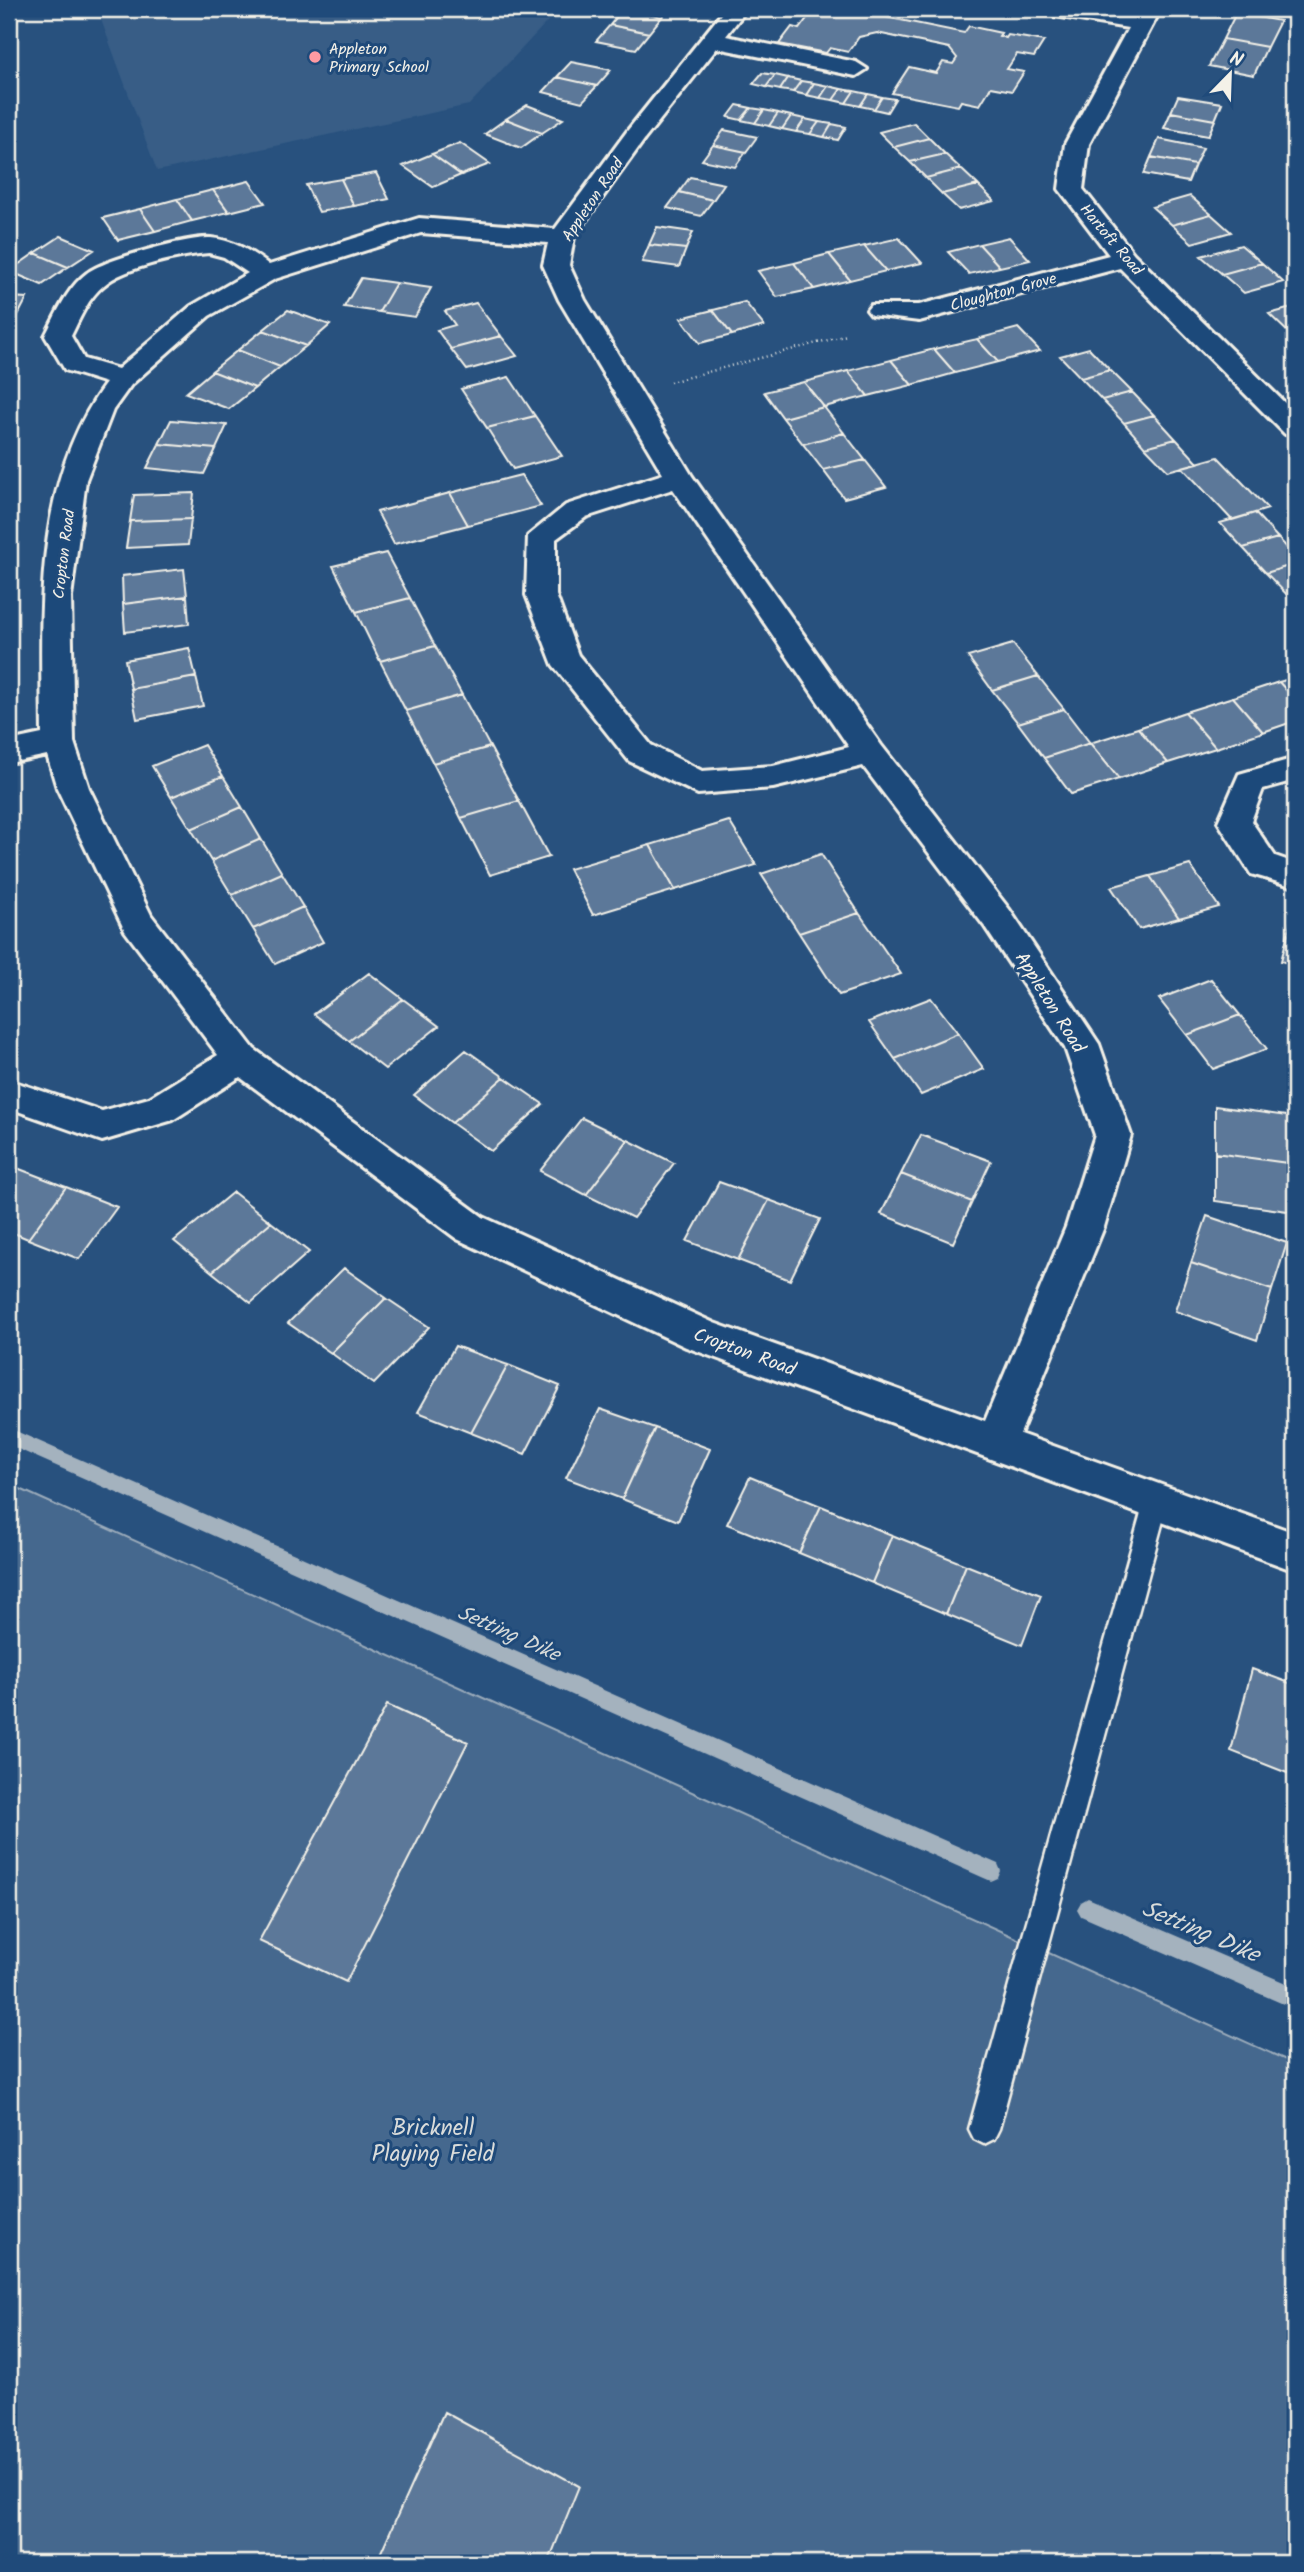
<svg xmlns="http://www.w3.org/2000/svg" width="1304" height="2572" font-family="Kalam,sans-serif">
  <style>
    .built { fill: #375d86 }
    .green { fill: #45688e; stroke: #9cacbb; stroke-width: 2 }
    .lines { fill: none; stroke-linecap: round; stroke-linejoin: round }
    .stream { fill: #a4b2be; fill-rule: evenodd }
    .building { fill: #5b7899; stroke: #f4f1e8; stroke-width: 2 }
    .lane-casing { stroke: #f4f1e8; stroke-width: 5 }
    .street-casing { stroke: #f4f1e8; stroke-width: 6 }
    .path { stroke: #f4f1e8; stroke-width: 2.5; stroke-dasharray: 1 3.5; stroke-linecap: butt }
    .lane { fill: #1f4a7a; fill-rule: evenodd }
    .street { fill: #1f4a7a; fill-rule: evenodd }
    .poi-dot { fill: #ff9aa2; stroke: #1f4a7a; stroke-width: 2.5 }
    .labels { text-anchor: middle; stroke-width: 6; stroke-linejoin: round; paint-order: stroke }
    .far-poi-label { font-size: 16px; fill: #f4f1e8; stroke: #1f4a7a; text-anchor: start }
    .far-street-label { font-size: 16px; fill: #f4f1e8; stroke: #1f4a7a }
    .street-label { font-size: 19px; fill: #f4f1e8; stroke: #1f4a7a }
    .water-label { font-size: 21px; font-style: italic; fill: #d9dcda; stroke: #1f4a7a }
    .near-park-label { font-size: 23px; fill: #dadcda; stroke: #1f4a7a }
    .near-water-label { font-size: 24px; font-style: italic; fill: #d9dcda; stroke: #1f4a7a }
  </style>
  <rect width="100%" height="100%" fill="#28517e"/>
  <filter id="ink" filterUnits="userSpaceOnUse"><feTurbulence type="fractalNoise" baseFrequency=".0143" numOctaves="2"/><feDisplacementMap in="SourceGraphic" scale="14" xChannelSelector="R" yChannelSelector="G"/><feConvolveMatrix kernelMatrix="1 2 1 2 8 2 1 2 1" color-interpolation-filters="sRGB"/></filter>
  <g filter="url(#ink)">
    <path class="built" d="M97,9h462l-90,96 -312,66z"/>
    <path class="green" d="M9,1484l1286,580v499h-1286z"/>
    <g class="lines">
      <path class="stream" d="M9,1428l989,436 3,7 -3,7 -7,3 -7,-3 -975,-433z
        M1088,1898l207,89v22l-214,-93 -4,-7 4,-7z"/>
    </g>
    <path class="building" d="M623,9l39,8 -13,16 -39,-8z
      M623,9h46l-7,8z
      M814,9h59l6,1 -3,5 88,18 5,-7 32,7 -2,3 7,2 2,-3 36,6 -10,16 -17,-3 -10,15 17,3 -12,19 -21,-4 -11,18 -19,-4 -3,5 -66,-13 17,-26 27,6 7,-11 10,2 4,-6 -8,-10 -72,-15 -18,4 -11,15 -18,-4 -4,5 -47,-9 13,-17 7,2z
      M1236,13l44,8 -13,26 -44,-8z
      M610,25l39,8 -13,16 -40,-8z
      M1223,39l44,8 -13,28 -45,-9z
      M571,62l40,8 -14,16 -40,-9z
      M762,73l13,2 -9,12 -13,-3z
      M775,75l13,3 -8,12 -14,-3z
      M557,77l40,9 -15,16 -39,-10z
      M788,78l13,3 -8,11 -13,-2z
      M801,81l13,2 -8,12 -13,-3z
      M814,83l14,3 -8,12 -14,-3z
      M828,86l13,3 -8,11 -13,-2z
      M841,89l13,2 -8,12 -13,-3z
      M854,91l14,3 -8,12 -14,-3z
      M868,94l14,3 -8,12 -14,-3z
      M1178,96l44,7 -7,17 -44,-8z
      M882,97l13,2 -8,13 -13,-3z
      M527,105l36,14 -21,14 -36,-14z
      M737,105l14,3 -10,12 -13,-3z
      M751,108l13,2 -9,13 -14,-3z
      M764,110l14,3 -9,13 -14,-3z
      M1171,112l44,8 -7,16 -44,-8z
      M778,113l13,3 -9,13 -13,-3z
      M791,116l14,3 -9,13 -14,-3z
      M506,119l36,14 -21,15 -36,-14z
      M805,119l14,3 -9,12 -14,-2z
      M819,122l13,2 -8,13 -14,-3z
      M914,123l15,15 -35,9 -15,-15z
      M832,124l14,3 -8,13 -14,-3z
      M724,130l33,7 -11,15 -33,-7z
      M929,138l16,16 -35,8 -16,-15z
      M1159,139l44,9 -8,17 -44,-8z
      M460,143l30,21 -29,11 -29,-21z
      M713,145l33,7 -11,15 -33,-7z
      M432,154l29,21 -28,12 -30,-21z
      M945,154l16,15 -35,9 -16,-16z
      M1151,157l44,8 -7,17 -44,-8z
      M961,169l17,16 -36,9 -16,-16z
      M376,173l13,26 -35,7 -13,-27z
      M690,177l34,7 -11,16 -34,-8z
      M341,179l13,27 -35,6 -13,-27z
      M249,181l16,22 -36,9 -16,-22z
      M978,185l16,16 -35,9 -17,-16z
      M213,190l16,22 -37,9 -15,-22z
      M679,192l34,8 -12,16 -34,-8z
      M1190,196l21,18 -39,11 -20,-18z
      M177,199l15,22 -37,10 -15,-22z
      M140,209l15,22 -37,9 -15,-22z
      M1211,214l20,18 -39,11 -20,-18z
      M657,227l36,5 -7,17 -37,-4z
      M61,236l33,14 -26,17 -33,-14z
      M1009,237l21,23 -30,7 -21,-23z
      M899,238l23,25 -36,8 -22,-25z
      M979,244l21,23 -31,7 -21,-22z
      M649,245l37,4 -7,18 -37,-5z
      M1241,245l21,18 -40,11 -21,-18z
      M864,246l22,25 -36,9 -21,-26z
      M35,253l33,14 -26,18 -33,-14z
      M829,254l21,26 -36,9 -20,-26z
      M794,263l20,26 -37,8 -19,-26z
      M1262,263l21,19 -39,11 -22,-19z
      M361,278l35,5 -17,29 -35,-5z
      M396,283l35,5 -16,29 -36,-5z
      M9,297l18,1 -12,23h-6z
      M745,302l19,24 -32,9 -19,-25z
      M476,303l25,33 -50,13 -14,-19 18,-5 -10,-14z
      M1295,307v26l-4,2 -22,-21z
      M288,310l42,15 -24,21 -43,-16z
      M713,310l19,25 -32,8 -19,-25z
      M1018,328l22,23 -42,11 -21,-23z
      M263,330l43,16 -26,21 -42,-17z
      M501,336l16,20 -50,14 -16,-21z
      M977,339l21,23 -43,11 -21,-24z
      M1089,348l21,22 -29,8 -21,-22z
      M934,349l21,24 -43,12 -21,-25z
      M238,350l42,17 -25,21 -43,-17z
      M891,360l21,25 -44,11 -20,-25z
      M1110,370l22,22 -30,8 -21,-22z
      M212,371l43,17 -26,21 -43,-16z
      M848,371l20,25 -44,11 -20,-25z
      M509,377l26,39 -48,12 -26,-39z
      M804,382l20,25 -41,11 -19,-26z
      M1132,392l22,23 -30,8 -22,-23z
      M824,407l20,26 -41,11 -20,-26z
      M1154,415l22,24 -31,8 -21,-24z
      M535,416l27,40 -49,13 -26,-41z
      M171,420l56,5 -11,24 -57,-5z
      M844,433l21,27 -42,10 -20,-26z
      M1176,439l22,24 -30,8 -23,-24z
      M159,444l57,5 -12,25 -57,-6z
      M1218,457l50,52 -36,11 -50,-53z
      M865,460l21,27 -42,11 -21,-28z
      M521,475l20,31 -73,19 -18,-32z
      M194,493l-3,26 -61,2 4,-26z
      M450,493l18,32 -74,19 -17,-32z
      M1255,513l23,25 -35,10 -23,-25z
      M191,519l-3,26 -62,3 4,-27z
      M1278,538l17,18v8l-29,9 -23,-25z
      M386,553l24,45 -54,14 -23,-46z
      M1295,564v33l-5,1 -24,-25z
      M184,569l3,27 -64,8 -1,-28z
      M187,596l2,28 -64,8 -2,-28z
      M410,598l25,48 -55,15 -24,-49z
      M1013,644l25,32 -46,14 -24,-33z
      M435,646l27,49 -56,16 -26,-50z
      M189,648l7,29 -65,12 -6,-29z
      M1038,676l26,33 -46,14 -26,-33z
      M196,677l7,29 -66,13 -6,-30z
      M1295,677v23l-16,-18z
      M1279,682l16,18v21l-32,11 -30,-35z
      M462,695l28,52 -57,16 -27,-52z
      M1233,697l30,35 -47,16 -31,-36z
      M1064,709l26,34 -46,15 -26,-35z
      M1185,712l31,36 -48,15 -30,-35z
      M1138,728l30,35 -49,16 -29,-36z
      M1090,743l29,36 -48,15 -27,-36z
      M204,745l19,31 -52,21 -19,-31z
      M490,747l29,54 -58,17 -28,-55z
      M223,776l19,31 -51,22 -20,-32z
      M519,801l30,56 -59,18 -29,-57z
      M242,807l19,32 -50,22 -20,-32z
      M729,821l27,44 -81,25 -25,-45z
      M261,839l21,34 -50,22 -21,-34z
      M650,845l25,45 -82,25 -24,-46z
      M821,854l38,59 -60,20 -38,-59z
      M1190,865l29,42 -40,11 -29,-42z
      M282,873l21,34 -50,22 -21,-34z
      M1150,876l29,42 -40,11 -28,-42z
      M303,907l20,35 -48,22 -22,-35z
      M859,913l42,61 -62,21 -40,-62z
      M1292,917l3,1v47l-14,-4z
      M369,973l34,26 -54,42 -35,-27z
      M1211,979l29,36 -53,20 -28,-36z
      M931,998l27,35 -63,26 -26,-37z
      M403,999l36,27 -54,43 -36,-28z
      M1240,1015l27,34 -54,20 -26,-34z
      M958,1033l26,36 -63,26 -26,-36z
      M466,1050l38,27 -52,46 -38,-28z
      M504,1077l39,27 -52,47 -39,-28z
      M1215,1106l79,11 1,47 -80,-11z
      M582,1118l46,22 -42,55 -46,-24z
      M921,1135l70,26 -19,41 -71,-28z
      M628,1140l46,23 -41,55 -47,-23z
      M1215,1153l80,11v48l-80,-11z
      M17,1168l49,19 -38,52 -19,-8v-53z
      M901,1174l71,28 -19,41 -72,-29z
      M719,1182l50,18 -31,60 -51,-19z
      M66,1187l51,20 -38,52 -51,-20z
      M233,1192l38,30 -59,50 -38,-31z
      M769,1200l51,19 -30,61 -52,-20z
      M1207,1216l80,27 -15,47 -81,-27z
      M271,1222l38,30 -58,51 -39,-31z
      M1191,1263l81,27 -15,50 -82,-29z
      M344,1268l42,30 -55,55 -43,-30z
      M386,1298l43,29 -55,57 -43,-31z
      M455,1346l53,19 -37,68 -53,-21z
      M508,1365l52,21 -35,68 -54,-21z
      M600,1409l55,19 -33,71 -56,-21z
      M655,1428l55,21 -32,72 -56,-22z
      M750,1477l71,29 -22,47 -72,-29z
      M821,1506l71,29 -20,48 -73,-30z
      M892,1535l74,30 -20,49 -74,-31z
      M966,1565l75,30 -19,50 -76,-31z
      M1252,1669l43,16v91l-64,-25z
      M387,1705l81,37 -122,240 -87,-41z
      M444,2412l135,74 -31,77h-172z"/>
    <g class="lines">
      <g class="lane-casing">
        <path id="lane" d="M1156,1491l9,3 3,8 -169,627 -5,10 -10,5 -10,-5 -5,-10 175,-627 3,-8z"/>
      </g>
      <g class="street-casing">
        <path id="street" d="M725,9h22l-21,27 130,26 11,7 -11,7 -139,-28 -73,92 -70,97 -5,28 16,35 107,176 189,269 128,164 90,135 32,91 -27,92 -84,207 275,99v38l-609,-224 -229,-108 -217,-162 -67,43 -71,21 -93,-33v-28l93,31 47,-13 69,-43 -93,-124 -68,-143 -10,-33 -38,8v-22l33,-7c-1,-117 -10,-252 64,-351l-41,-13 -20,-34c11,-21 22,-48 42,-63 16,-13 103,-37 124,-35 22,2 41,14 58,27l150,-47 136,11 73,-99zM421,233l127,10 -5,22 16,35 104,174 -97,31 -38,31 -2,59 27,70 76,96 69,33 75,-6 90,-22 122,161 80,121 30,87 -29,92 -81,194 -271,-98 -231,-106 -229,-168 -103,-134 -62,-127 -15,-46 -3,-145 15,-117 27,-70 18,-25 78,-69 66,-37zM209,253l15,4 24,16 -57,33 -73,63 -34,-10 -13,-23c9,-18 17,-38 33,-51 20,-18 79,-30 105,-32zM673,489l176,258 -76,19 -71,5 -51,-26 -73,-90 -22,-60v-56l30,-22z
          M1044,9h47l44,7 4,-7h22l-72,135 -6,45 51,65 161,159v23l-10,-2 -165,-166 -201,53 -48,-6 -4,-5 4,-5h48l190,-50 -50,-66 6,-45 63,-116 -73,-12z
          M1295,758v22l-32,9 -12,32 24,35 20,7v24l-44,-13 -33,-52 21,-48z"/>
      </g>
      <path class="path" d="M670,382l177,-47"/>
      <use href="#lane" class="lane"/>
      <use href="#street" class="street"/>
    </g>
  </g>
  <circle class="poi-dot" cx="315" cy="57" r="7"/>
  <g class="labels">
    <g class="far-poi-label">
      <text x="329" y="54">Appleton<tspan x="329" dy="18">Primary School</tspan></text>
    </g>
    <g class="far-street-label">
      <text transform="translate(592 199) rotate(-56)" y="6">Appleton Road</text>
      <text transform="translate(1112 239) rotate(50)" y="6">Hartoft Road</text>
      <text transform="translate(1003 291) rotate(-15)" y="6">Cloughton Grove</text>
      <text transform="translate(63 554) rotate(-83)" y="6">Cropton Road</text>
    </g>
    <g class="street-label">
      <text transform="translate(1051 1002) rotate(58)" y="7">Appleton Road</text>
      <text transform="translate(745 1351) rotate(20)" y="7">Cropton Road</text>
    </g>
    <g class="water-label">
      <text transform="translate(509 1633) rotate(24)" y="7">Setting Dike</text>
    </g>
    <g class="near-park-label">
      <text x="433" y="2135">Bricknell<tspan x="433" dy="26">Playing Field</tspan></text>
    </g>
    <g class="near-water-label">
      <text transform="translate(1201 1931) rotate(23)" y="8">Setting Dike</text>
    </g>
  </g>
  <rect width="1304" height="2572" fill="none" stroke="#1f4a7a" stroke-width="35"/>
  <rect x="18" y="18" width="1269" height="2537" fill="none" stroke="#f4f1e8" stroke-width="2.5" filter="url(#ink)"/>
  <g transform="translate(1230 74) rotate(23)" stroke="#1f4a7a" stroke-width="5" paint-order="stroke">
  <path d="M0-5L12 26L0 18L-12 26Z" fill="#f4f1e8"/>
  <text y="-10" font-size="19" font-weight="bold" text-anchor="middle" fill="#f4f1e8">N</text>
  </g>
</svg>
